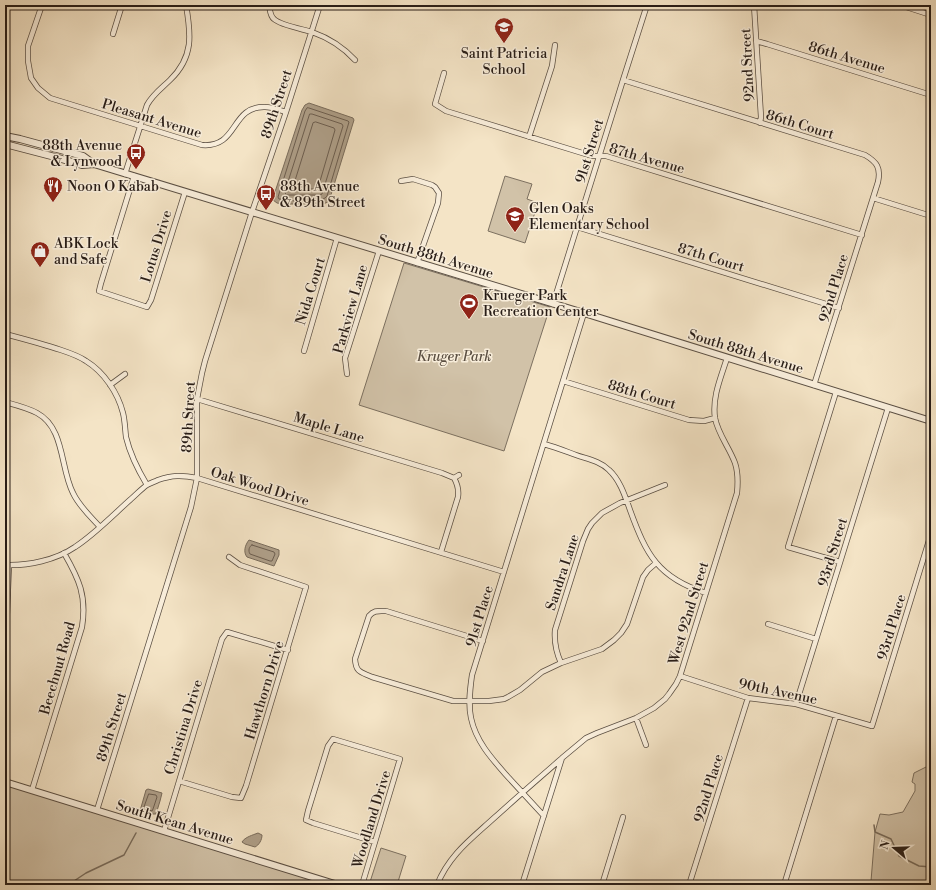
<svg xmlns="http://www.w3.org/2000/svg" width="936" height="890" font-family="'Libre Bodoni',serif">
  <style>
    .green { fill: #d1c2a8; stroke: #7c7060 }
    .water { fill: #afa08a; stroke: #796c5c }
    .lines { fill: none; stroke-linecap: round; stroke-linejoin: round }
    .shore { stroke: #6c5e50; stroke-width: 1 }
    .stream { stroke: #796c5c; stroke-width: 1.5 }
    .minor-casing { stroke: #5b4f43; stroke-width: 6 }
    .tertiary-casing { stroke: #5b4f43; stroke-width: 8 }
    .minor { stroke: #f8edda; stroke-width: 4.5 }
    .tertiary { stroke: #f8edda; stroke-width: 6 }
    .labels { text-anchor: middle; stroke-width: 3; stroke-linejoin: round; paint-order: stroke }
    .poi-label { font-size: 14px; fill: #281d17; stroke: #f8edda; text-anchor: start }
    .street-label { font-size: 14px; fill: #281d17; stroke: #f8edda }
    .park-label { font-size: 14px; font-style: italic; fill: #5b4f42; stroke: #f8edda }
  </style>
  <rect width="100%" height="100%" fill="#f4e4c6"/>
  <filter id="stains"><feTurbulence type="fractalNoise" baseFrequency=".005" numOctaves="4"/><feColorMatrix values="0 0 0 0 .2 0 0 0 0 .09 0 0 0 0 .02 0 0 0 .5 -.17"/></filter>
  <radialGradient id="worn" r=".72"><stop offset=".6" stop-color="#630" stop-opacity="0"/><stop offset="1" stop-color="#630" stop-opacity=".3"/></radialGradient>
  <path class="green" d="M505,176l27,8 -5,15 11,4 -13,40 -37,-12z
    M404,263l146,44 -46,144 -145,-46z
    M930,765l1,1v119h-57l-3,-4 4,-49 5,-18 9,1 14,-3 12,-21v-7l-3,-2 2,-9z
    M5,783l331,102h-331z
    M381,848l25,8 -9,29h-28z"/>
  <path class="water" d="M309,103l44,15 1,2 -24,78 -2,4 -5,2h-41l-5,-1 -4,-3v-2l29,-88 3,-5z
    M249,540l30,10v5l-5,11 -27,-9c-4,-5 -2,-12 2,-17z
    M148,789l14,4 -2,8 -4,13h-6l-10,-3 6,-21z
    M258,833l4,2c0,5 -3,10 -7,12l-10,-3 -3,-2c3,-5 11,-7 16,-9z"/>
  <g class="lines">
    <path class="shore" d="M309,108l39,13 1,1 -22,74 -2,2 -4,2h-18l-7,1 -17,-2 -1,-2 27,-86 2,-3z
      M310,114h2l30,10 1,2 -21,68 -2,1c-11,0 -23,0 -34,0l-1,-3z
      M316,122l18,6 1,2 -17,58 -2,1h-22l-1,-2 20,-64z
      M252,545l22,7 1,2 -3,7h-2l-20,-7c-2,-3 -1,-8 2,-9z
      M149,794l7,1 1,2 -4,12 -1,2 -6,-2 -2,-1z"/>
    <path class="stream" d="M874,825l1,7 16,7 8,17 20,10 12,1
      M29,885l14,-3 28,3
      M68,885l18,-12 38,-18 12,-22
      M97,885h4"/>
    <g class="minor-casing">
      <path id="minor" d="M42,5l-14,41v15l3,17 7,10 12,10 152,47c37,3 28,-39 63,-38 7,0 14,3 21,5
        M269,5c1,5 1,11 5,14 6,6 28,10 38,13 17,6 31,15 43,28
        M639,5l7,2
        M754,5l7,112 -1,6
        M900,5l31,10
        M113,34l9,-29
        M756,41l11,3 164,51
        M444,73l-9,31 11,7 146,45h14l256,79
        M623,80l242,75c12,7 16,13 13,27l-64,203
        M529,137l23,-71 3,-21
        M125,174l22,-69c6,-11 15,-17 23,-25 24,-23 21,-46 16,-75
        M134,176l-33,107 -2,8 48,16 4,-7 34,-108
        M401,181l12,-2 19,6 3,2 4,6 -1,10 -21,60
        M873,198l58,18
        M577,227l262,81
        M553,304l70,-224 24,-75
        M5,334c19,5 38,10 56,16 9,3 18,6 25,11 18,11 32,32 37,52 2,8 2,16 3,24 4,17 12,33 21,48
        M304,351l33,-113
        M347,374l-2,-16 34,-107
        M563,381l126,39 15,1 11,-3
        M110,385l15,-11
        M836,392l-48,155 52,15
        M197,399l245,74 12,5
        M5,402c11,3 23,6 32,11 28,15 23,55 36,80 6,13 17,23 27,34
        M544,444c11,3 21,7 32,11 11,4 24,6 33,15 11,10 16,26 21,40 16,44 28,68 76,83
        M454,478l5,-3
        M441,552l17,-55c1,-7 0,-12 -4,-19
        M5,565c23,1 51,-5 70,-18 20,-13 38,-32 56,-48 5,-4 10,-10 16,-14 3,-2 7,-3 11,-5 14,-5 24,-5 39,-2l307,94
        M768,624l48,15
        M6,640l3,-75
        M483,641l-97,-30c-8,0 -12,-1 -17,5l-14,43c1,14 6,13 17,18l81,24h36l15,-2 4,-2 12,-7 22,-18 19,-9 41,-14 12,-9 7,-7 6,-9 16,-47 5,-7 8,-7
        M561,663c-5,-11 -7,-21 -6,-33l28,-89 5,-12 4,-6 10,-10 18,-10 45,-18
        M680,676l68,22 48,6 76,22 59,-192
        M796,704l92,-296
        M636,718l10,27
        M179,781l53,16 9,1 5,-12 60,-199 -66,-22 -11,-8
        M32,790l50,-163c5,-31 -3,-48 -18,-74
        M97,810l94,-303 6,-29v-79l5,-26 3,-12 47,-149 34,-100 34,-107
        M544,816c-12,-13 -24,-26 -36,-39 -15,-17 -32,-35 -37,-59 -3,-14 -1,-29 1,-43l112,-362
        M164,831l58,-192 5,-7 61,18
        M362,885l38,-126 -67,-20 -5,7 -20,65 -2,9 7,3 62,19
        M437,885c12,-30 34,-46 57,-67 22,-20 44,-39 67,-59
        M522,885l40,-127 24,-20 11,-5 39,-15 18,-10 11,-9 4,-5 7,-10 4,-8 57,-183c1,-10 1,-21 -2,-30 -6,-16 -17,-29 -20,-45 -3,-21 6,-41 12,-60
        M602,885l21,-68
        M689,885l59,-187
        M784,885l52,-169"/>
    </g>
    <g class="tertiary-casing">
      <path id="tertiary" d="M5,136l15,3 63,17 11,8 490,149 347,108
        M5,144l50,13 27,8 12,-1
        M5,782l333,103"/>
    </g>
    <use href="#minor" class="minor"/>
    <use href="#tertiary" class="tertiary"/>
  </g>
  <defs>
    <g id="school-pin" transform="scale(1)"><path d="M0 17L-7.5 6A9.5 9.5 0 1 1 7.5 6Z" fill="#8f2418" stroke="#f8edda"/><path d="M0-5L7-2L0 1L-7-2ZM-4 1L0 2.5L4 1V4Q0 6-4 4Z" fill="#fff"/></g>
    <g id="bus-pin" transform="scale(1)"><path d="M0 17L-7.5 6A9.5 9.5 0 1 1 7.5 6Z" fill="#8f2418" stroke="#f8edda"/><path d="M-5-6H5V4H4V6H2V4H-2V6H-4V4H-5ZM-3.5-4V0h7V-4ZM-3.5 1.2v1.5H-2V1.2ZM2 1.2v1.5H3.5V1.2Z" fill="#fff"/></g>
    <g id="restaurant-pin" transform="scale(1)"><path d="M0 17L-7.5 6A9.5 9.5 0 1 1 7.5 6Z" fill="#8f2418" stroke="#f8edda"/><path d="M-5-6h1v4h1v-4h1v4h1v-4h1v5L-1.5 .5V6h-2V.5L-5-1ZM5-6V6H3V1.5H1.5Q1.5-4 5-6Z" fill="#fff"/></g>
    <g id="shop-pin" transform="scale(1)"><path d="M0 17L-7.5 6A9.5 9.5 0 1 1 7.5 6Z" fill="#8f2418" stroke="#f8edda"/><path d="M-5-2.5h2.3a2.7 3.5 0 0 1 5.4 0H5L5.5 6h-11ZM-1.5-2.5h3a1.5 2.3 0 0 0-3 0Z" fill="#fff"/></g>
    <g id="stadium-pin" transform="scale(1)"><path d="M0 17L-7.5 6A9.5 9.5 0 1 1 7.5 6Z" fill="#8f2418" stroke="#f8edda"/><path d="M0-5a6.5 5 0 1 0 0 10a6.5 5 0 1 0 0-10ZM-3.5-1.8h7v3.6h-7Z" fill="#fff"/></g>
  </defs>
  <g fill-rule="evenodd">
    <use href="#school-pin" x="504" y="27"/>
    <use href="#bus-pin" x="136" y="153"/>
    <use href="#restaurant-pin" x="53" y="186"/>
    <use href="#bus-pin" x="266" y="194"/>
    <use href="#school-pin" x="515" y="216"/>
    <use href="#shop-pin" x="40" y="251"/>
    <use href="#stadium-pin" x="469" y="303"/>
  </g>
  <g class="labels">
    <g class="poi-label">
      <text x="504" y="58" text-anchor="middle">Saint Patricia<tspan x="504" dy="16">School</tspan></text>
      <text x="122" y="150" text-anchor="end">88th Avenue<tspan x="122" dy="16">&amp; Lynwood</tspan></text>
      <text x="67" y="191">Noon O Kabab</text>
      <text x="280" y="191">88th Avenue<tspan x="280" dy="16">&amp; 89th Street</tspan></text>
      <text x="529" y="213">Glen Oaks<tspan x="529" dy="16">Elementary School</tspan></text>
      <text x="54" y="248">ABK Lock<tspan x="54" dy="16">and Safe</tspan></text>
      <text x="483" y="300">Krueger Park<tspan x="483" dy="16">Recreation Center</tspan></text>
    </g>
    <g class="street-label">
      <text transform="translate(847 57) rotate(17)" y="5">86th Avenue</text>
      <text transform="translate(747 65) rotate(-93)" y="5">92nd Street</text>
      <text transform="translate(276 104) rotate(-72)" y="5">89th Street</text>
      <text transform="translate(152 118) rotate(17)" y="5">Pleasant Avenue</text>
      <text transform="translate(800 124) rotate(17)" y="5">86th Court</text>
      <text transform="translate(589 151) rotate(-73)" y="5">91st Street</text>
      <text transform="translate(647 158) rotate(16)" y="5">87th Avenue</text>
      <text transform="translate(156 246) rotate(-73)" y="5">Lotus Drive</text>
      <text transform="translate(436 256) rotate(17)" y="5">South 88th Avenue</text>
      <text transform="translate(711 257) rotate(17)" y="5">87th Court</text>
      <text transform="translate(833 288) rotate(-73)" y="5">92nd Place</text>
      <text transform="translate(310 291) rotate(-73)" y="5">Nida Court</text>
      <text transform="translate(350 309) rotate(-74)" y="5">Parkview Lane</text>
      <text transform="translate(746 351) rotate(17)" y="5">South 88th Avenue</text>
      <text transform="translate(642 394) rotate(17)" y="5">88th Court</text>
      <text transform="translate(188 417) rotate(-87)" y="5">89th Street</text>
      <text transform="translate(329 427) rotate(17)" y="5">Maple Lane</text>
      <text transform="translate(260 486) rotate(17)" y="5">Oak Wood Drive</text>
      <text transform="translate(832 552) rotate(-73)" y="5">93rd Street</text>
      <text transform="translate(562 572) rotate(-72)" y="5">Sandra Lane</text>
      <text transform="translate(688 613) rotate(-73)" y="5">West 92nd Street</text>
      <text transform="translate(479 616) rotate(-73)" y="5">91st Place</text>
      <text transform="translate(891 627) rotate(-73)" y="5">93rd Place</text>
      <text transform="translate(57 668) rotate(-74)" y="5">Beechnut Road</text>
      <text transform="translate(264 690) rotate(-73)" y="5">Hawthorn Drive</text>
      <text transform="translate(778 691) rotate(12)" y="5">90th Avenue</text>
      <text transform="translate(111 727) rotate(-73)" y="5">89th Street</text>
      <text transform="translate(183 727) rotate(-73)" y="5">Christina Drive</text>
      <text transform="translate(708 788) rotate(-73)" y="5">92nd Place</text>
      <text transform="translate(371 819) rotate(-73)" y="5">Woodland Drive</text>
      <text transform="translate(175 822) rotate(17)" y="5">South Kean Avenue</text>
    </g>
    <g class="park-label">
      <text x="454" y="361">Kruger Park</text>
    </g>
  </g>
  <rect width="936" height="890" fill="none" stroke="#f4e4c6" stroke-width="20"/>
  <rect x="6" y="6" width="924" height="878" fill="none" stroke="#281d17" stroke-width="2"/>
  <rect x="10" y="10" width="916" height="870" fill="none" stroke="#281d17"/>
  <g transform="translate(894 848) rotate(289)" stroke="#f8edda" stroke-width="3" paint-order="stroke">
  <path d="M0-3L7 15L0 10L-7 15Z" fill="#281d17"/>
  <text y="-6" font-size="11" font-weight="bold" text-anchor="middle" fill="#281d17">N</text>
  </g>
  <rect width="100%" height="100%" filter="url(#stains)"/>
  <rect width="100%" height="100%" fill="url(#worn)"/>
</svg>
